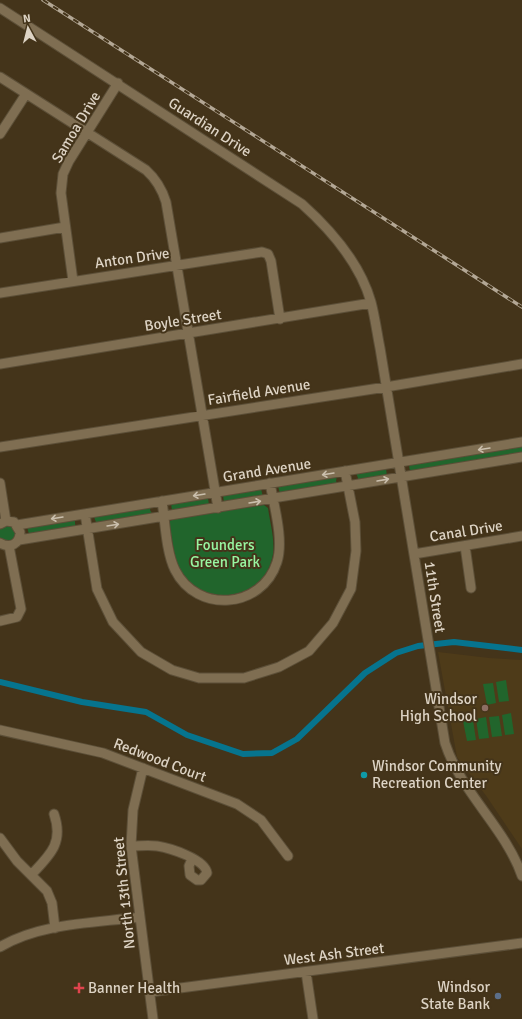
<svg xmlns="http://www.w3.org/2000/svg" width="522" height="1019" font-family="Signika,sans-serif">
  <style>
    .built { fill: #4e3b19 }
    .green { fill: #21652c }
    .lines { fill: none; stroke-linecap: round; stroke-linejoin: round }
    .canal { stroke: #06748e; stroke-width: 6 }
    .minor-casing { stroke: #5c4f38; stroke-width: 11 }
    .minor { stroke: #7f6e52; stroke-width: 9 }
    .rail-casing { stroke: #b3a795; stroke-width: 3.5 }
    .rail { stroke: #44341a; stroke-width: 2; stroke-dasharray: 6; stroke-linecap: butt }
    .oneway { stroke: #cabfad }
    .education-dot { fill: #8d6e63; stroke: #44341a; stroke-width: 1.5 }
    .culture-dot { fill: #0f9aa8; stroke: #44341a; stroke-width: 1.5 }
    .health-dot { fill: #e0444e; stroke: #44341a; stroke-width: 1.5 }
    .service-dot { fill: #5c6f8a; stroke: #44341a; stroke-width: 1.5 }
    .labels { text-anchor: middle; stroke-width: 4; stroke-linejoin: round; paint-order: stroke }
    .street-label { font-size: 15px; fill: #ddd3c4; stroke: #44341a }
    .park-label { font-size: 15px; fill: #98f6a1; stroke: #44341a }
    .poi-label { font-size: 15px; fill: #ddd3c4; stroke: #44341a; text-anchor: end }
  </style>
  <rect width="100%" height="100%" fill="#44341a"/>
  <path class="built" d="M438,652l51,6 33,2v189l-35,-52 -30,-40z"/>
  <path class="green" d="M522,446v9l-112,17 -1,-7z
    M386,468l1,9 -30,4 1,-3 -2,-5z
    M337,476l-1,5 2,4 -58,9 -2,-8z
    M261,489l2,8 -39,6 -1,-8z
    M208,498l1,7 -37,6 -1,-8z
    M264,505l4,3c2,15 7,31 5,46 -7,46 -69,56 -92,17 -5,-8 -7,-17 -8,-26 -1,-7 -4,-16 -3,-24l6,-3z
    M151,506l-1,4 3,5 -58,9 1,-2 -2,-5z
    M75,518v6l2,3 -48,7 -2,-7z
    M11,524l7,10 -7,9 -11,-4v-12z
    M506,680l3,21 -10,1 -3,-20z
    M493,683l3,20 -9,2 -4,-21z
    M511,713l3,21 -9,1 -3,-20z
    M499,716l3,20 -10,1 -3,-20z
    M486,717l3,21 -10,1 -3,-20z
    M473,720l3,20 -9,1 -4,-20z"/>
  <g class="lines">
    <path class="canal" d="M0,682l82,20 64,10 41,23 56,19 29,-1 25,-14 68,-66 31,-20 22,-7 36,-4 68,8"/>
    <g class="minor-casing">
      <path id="minor" d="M0,8l302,196c29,26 58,59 69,98 4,15 6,31 9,46l65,395c16,50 60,84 77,133
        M0,77l146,93c10,9 16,19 20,32l52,306
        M0,134l26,-40
        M0,238l65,-11
        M73,281l-12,-88 2,-19 6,-13 49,-78
        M0,293l262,-41 6,2 3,7 9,58
        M0,364l371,-61
        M0,447l386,-60 136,-23
        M0,483l6,38
        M162,501c3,20 4,51 13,69 22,44 87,39 102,-8 7,-22 -3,-56 -7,-79
        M85,514l12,75 16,33 28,30 31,18 27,8h45l35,-11 30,-16 24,-28 18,-34 5,-38 -1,-29 -10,-51
        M0,524l6,-3 8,1 6,10c0,12 -10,17 -20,11
        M17,525l505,-83
        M19,540l503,-83
        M465,546l6,42
        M414,554l108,-18
        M0,621l17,-4 4,-8 -12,-63
        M0,730l103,23 134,51 24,16 27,36
        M143,768l-10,42 -2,36 22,173
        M0,838l17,23 30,30 5,12 3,25
        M131,846c9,0 17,-1 26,0 13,2 48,13 50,27l-6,7h-4l-7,-5 -1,-9 3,-7
        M31,875c19,-20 33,-32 23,-61
        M0,947c39,-24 95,-24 140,-30
        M306,972l7,47
        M150,992l372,-49"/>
    </g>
    <use href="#minor" class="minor"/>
    <g class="rail-casing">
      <path id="rail" d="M43,0l479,307"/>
    </g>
    <use href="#rail" class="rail"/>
  </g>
  <defs><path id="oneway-shaft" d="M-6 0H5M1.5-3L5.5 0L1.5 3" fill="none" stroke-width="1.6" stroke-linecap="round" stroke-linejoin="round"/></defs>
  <g class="oneway">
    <use href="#oneway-shaft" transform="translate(484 449) rotate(171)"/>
    <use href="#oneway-shaft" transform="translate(328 474) rotate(171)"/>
    <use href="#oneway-shaft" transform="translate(383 480) rotate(-10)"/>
    <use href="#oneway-shaft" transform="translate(199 495) rotate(171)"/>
    <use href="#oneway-shaft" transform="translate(255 502) rotate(-9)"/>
    <use href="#oneway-shaft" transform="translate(57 518) rotate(171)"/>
    <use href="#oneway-shaft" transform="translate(113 525) rotate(-9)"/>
  </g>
  <circle class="education-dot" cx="485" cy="708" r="4"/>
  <circle class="culture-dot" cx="364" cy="775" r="4"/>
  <path class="health-dot" d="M77 982h4v4h4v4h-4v4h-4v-4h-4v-4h4z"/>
  <circle class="service-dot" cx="498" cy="996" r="4"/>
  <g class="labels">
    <g class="street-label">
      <text transform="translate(76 127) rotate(-59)" y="5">Samoa Drive</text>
      <text transform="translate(210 127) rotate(33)" y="5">Guardian Drive</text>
      <text transform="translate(132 258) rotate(-8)" y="5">Anton Drive</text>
      <text transform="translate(183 320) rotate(-9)" y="5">Boyle Street</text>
      <text transform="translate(259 392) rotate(-9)" y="5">Fairfield Avenue</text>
      <text transform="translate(267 470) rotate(-9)" y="5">Grand Avenue</text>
      <text transform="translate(466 531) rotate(-9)" y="5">Canal Drive</text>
      <text transform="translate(435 597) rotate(81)" y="5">11th Street</text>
      <text transform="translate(160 760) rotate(21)" y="5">Redwood Court</text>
      <text transform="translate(124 893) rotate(-96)" y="5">North 13th Street</text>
      <text transform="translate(334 954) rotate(-7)" y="5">West Ash Street</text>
    </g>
    <g class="park-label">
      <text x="225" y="550">Founders<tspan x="225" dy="17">Green Park</tspan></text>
    </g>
    <g class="poi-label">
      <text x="477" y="704">Windsor<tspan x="477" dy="17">High School</tspan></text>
      <text x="372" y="771" text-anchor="start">Windsor Community<tspan x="372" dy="17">Recreation Center</tspan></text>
      <text x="490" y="992">Windsor<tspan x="490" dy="17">State Bank</tspan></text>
      <text x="88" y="993" text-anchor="start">Banner Health</text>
    </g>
  </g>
  <g transform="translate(28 28) rotate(353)" stroke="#44341a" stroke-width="3" paint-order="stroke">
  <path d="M0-3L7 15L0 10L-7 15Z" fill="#ddd3c4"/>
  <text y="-6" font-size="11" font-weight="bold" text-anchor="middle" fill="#ddd3c4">N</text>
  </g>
</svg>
